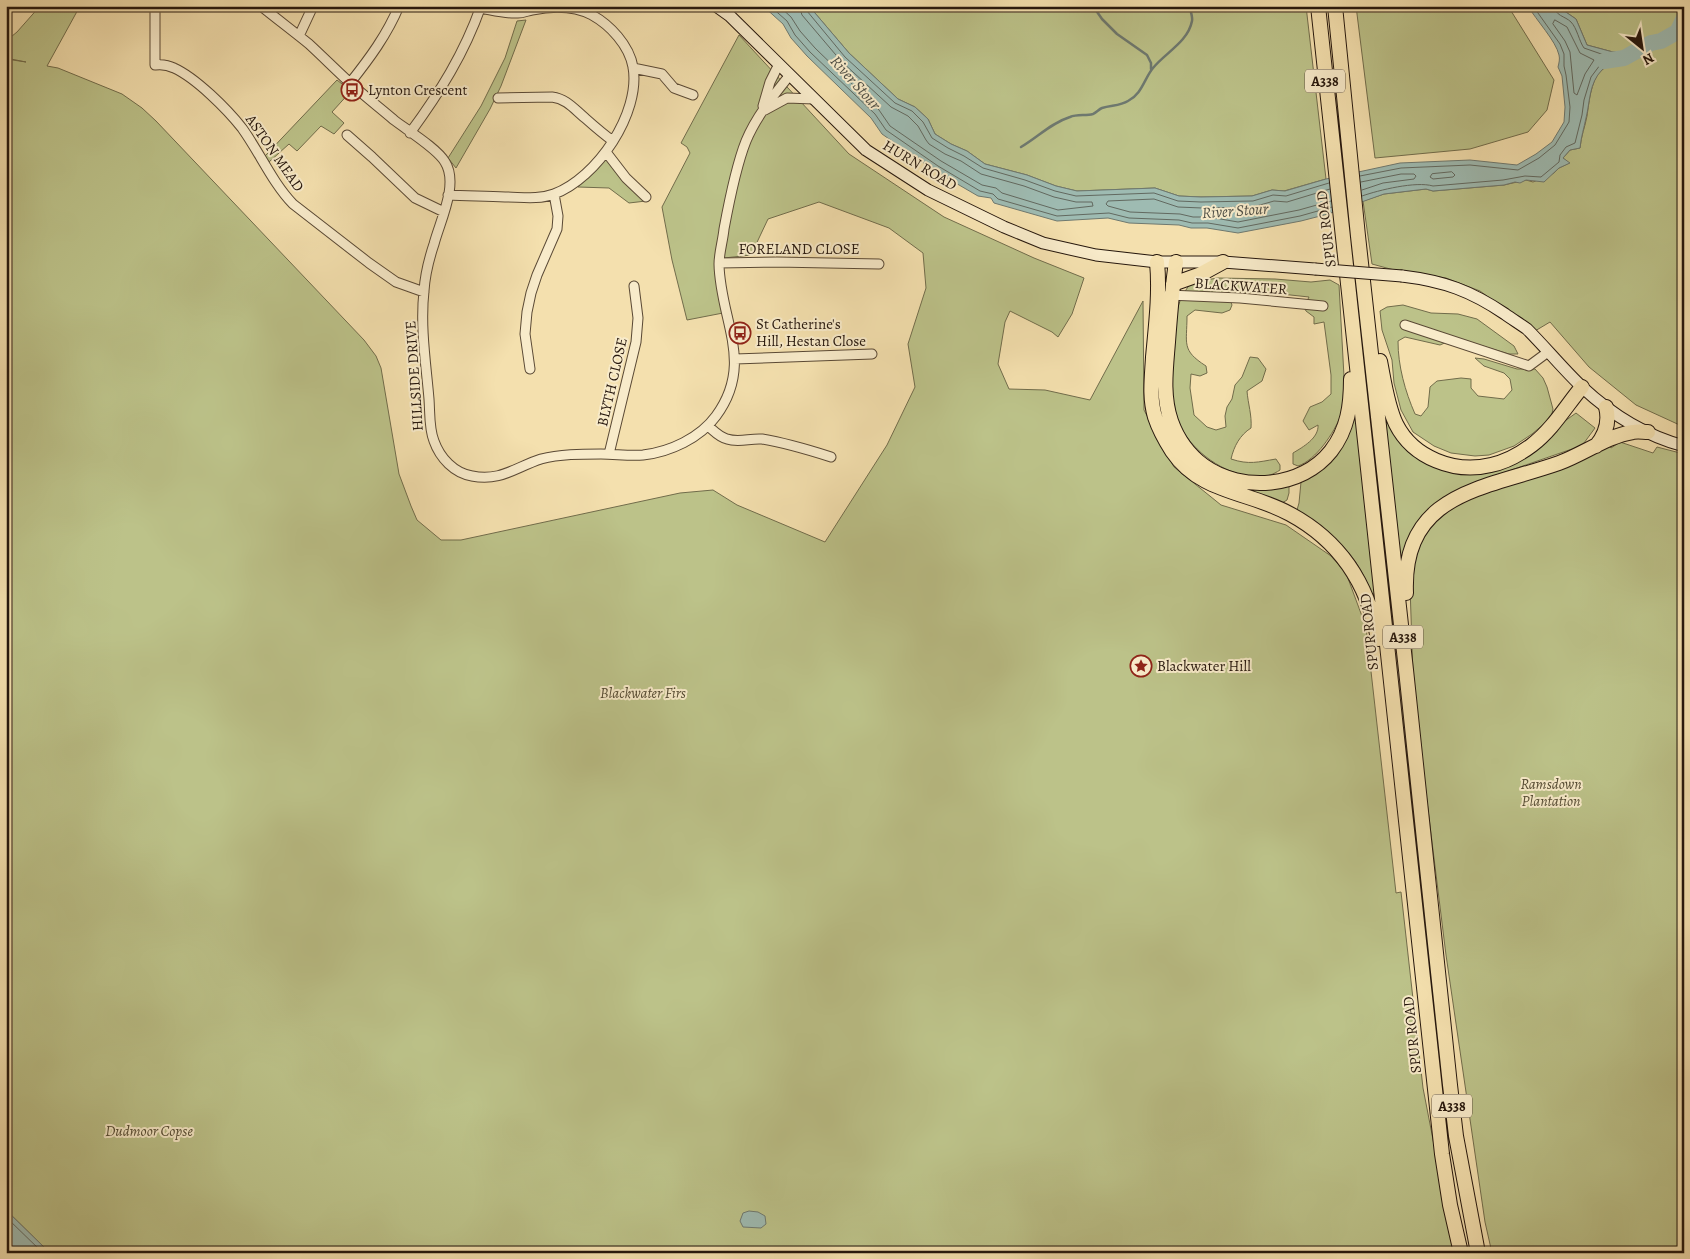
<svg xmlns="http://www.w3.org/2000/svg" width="1690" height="1259" font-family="Alegreya,serif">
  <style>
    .green { fill: #bcc289; stroke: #716c4b }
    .water { fill: #9ebbb2; stroke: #6e7970 }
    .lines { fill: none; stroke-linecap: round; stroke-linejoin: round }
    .shore { stroke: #626960; stroke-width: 1 }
    .stream { stroke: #6e7970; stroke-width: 2.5 }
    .river { stroke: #9ebbb2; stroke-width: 16 }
    .minor-casing { stroke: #5a4935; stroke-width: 11 }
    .secondary-casing { stroke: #26170d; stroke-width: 13 }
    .trunk-casing { stroke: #26170d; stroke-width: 16 }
    .minor { stroke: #f8ebca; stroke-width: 9 }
    .secondary { stroke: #f8ebca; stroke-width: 11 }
    .trunk { stroke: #f4e0ae; stroke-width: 14 }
    .secondary-bridge-casing { stroke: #26170d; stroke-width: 13; stroke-linecap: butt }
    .secondary-bridge { stroke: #f8ebca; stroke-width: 11 }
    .labels { text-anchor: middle; stroke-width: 4; stroke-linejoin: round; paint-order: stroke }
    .shield { fill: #f8ebca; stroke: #655746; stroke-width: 1 }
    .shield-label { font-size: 14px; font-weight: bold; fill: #26170d }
    .poi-label { font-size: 15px; fill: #26170d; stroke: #f8ebca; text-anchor: start }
    .street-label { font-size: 15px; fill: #26170d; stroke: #f8ebca }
    .park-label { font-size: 15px; font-style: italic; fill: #534a32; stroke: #f8ebca }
    .water-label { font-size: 16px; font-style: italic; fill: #505047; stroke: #f8ebca }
  </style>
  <rect width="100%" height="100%" fill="#f4e0ae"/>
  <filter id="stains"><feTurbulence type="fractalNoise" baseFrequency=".004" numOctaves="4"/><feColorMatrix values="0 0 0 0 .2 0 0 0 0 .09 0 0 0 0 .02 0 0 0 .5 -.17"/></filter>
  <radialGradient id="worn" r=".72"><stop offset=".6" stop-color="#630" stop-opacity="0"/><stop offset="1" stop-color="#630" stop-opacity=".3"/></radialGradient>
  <path class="green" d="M40,6h40l-33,60 11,2 64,26 20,14 14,13 208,219 12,16 5,12 18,106 12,32 6,14 24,20h20l219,-47 33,-3 24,15 88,37 62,-97 28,-58 -7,-43 18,-56 -3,-35 -34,-25 -70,-26 -51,17 -17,36 -36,4 8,54 -36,7 -15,-60 -10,-53 28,-54 -3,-6 -6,-4 58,-108 110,119 95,63 90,41 50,20 -12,36 -14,23 -6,-5 -42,-21 -5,11 -7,42 11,25 36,1 45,10 53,-99 1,109 30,57 47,38 65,20 45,31 15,17 20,54 30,266 5,-1 22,196 32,165h-1405l-44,-43v-1151l20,3 -20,-4v-17l11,-9z
    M809,6h497l20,173 -42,12 -12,-1 -20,6 -51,1 -22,-1 -24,-8 -78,3 -21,-5 -29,-11 -42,-11 -18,-13 -16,-7 -16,-10 -7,-15 -13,-12 -17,-8 -49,-46z
    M1356,6h152l46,74 -7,30 -19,22 -58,17 -95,9z
    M1557,6h127v421l-48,-22 -47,-38 -39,-45 -15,9 -55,-40 -34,-13 -52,-8 -22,-6 -9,-63 21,-7 42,-5 7,2 71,-6 22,-5 7,2 21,-9 5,-5 10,-5 -6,-5 7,-8 10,-2c1,-12 5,-21 7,-32 2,-13 4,-40 17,-48 6,-3 16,-4 23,-5l-2,-11h-12l-26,-7 -11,-26z
    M526,20l-25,66 -11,23 -34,59 -8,-10 33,-52 24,-48 12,-37z
    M337,80l14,11 -19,21 12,11 -10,11 -13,-8 -24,25 -8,-7 -20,18 -4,-6z
    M606,158l40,43 -17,2 -20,-15 -31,-1z
    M1217,278l58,1 36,3 19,-2 9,5 6,110c-1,7 -2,14 -4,20 -7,18 -25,45 -43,51l-5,-2v-11c10,-6 26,-15 25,-28l-9,5 -6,-9 7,-14 12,-5 9,-8v-19l-7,-53 -10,2v-7l-8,-6 -2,-4 5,-10 -37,-4 -45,-1 5,13 -2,5 -8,3 -27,-3 -8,6c0,28 -6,34 19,50l1,7 -7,3 -9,-2 -1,14 4,27 13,12 9,3 10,-3 -1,-11 2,-9 5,-8 3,-14 7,-8 8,-20 8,1 8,11 -4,12 -15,10c1,13 5,24 4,37 -11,7 -17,18 -20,31 18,6 27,3 45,0l4,6v5c-13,9 -29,9 -44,3 -28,-9 -55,-34 -62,-63 -6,-21 -2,-44 0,-66 2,-25 0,-40 17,-61z
    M1403,305l28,8 27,1 19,5 37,27 4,8h-9l-53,-16 -16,7 -35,-8 -7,4c0,25 7,50 17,73l6,2 7,-9 2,-20 7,-6 24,-3 10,1v9l7,8 26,3 8,-9 -2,-11 -6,-6 -20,-7 -9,-8 9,1 33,10h18l8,9 4,9 6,22 -2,9 -19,16 -18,12 -25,9 -14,1 -24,-3 -17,-7 -21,-14 -12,-22 -7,-27 -2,-23 -10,-30 -2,-19 7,-4z
    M1576,413l19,15 -11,15 -12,6 -104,36 -17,8 -29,25 -20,45 -2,-4 -15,-139 3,-2 21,29 70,23 79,-44z
    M1357,418l18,176h-5c-9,-38 -41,-63 -73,-84l2,-7 2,-21 31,-22 21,-40z
    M1620,442l33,11 4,-6 27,7v799h-192l-7,-31 -39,-267 -25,-202 -8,-77 -3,-90 1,-15 15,-43 35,-28 147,-56 3,4z
    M1227,483l62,2v8l-2,7 -5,3z"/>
  <path class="water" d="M763,6h46l40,47 49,46 17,8 13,12 7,15 16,10 16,7 18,13 42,11 29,11 21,5 78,-3 24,8 22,1 51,-1 20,-6 13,1 41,-12 74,-16 70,-3 47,5 19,-11 16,-12 12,-20 1,-15 -3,-31 -4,-9c1,-4 2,-8 1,-12 -3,-14 -23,-35 -31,-49h29l19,13 11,26 26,7h12l2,11c-7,1 -20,2 -25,7 -13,13 -12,32 -16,48 -2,10 -5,19 -6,30l-10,2 -7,8 7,5 -11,5 -15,14 -18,-2 -6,3 -5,-1 -11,3 -71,6 -7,-2 -42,5 -56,20 -27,7 -63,12 -31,-5h-16l-12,-3 -50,-2 -21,-5 -51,3 -63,-18 -3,-5 -13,-2 -43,-25 -53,-37 -11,-16 -64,-62 -16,-18 -8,-14z
    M6,1210l44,43h-44z
    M749,1211l9,1 7,4 1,8 -5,4 -18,-1 -3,-6 3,-8z"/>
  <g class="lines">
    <path class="shore" d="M770,6l17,15 8,14 15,17 65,62 11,16 52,36 42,25 13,3 5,5 59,17 52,-3 20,5 50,2 13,3h16l30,5 62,-12 32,-9
      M779,6l12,11 9,14 15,17 64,62 11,16 51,35 41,24 14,3 6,5 56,17 35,-4 -1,-4h-16l-22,-5 -30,-11 -43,-12 -20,-13 -16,-7 -16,-10 -3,-4 -8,-14 -10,-10 -17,-9 -50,-46 -39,-46 -3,-9
      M806,6l1,5 38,46 50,46 17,8 11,11 9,16 16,10 16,8 19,12 42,12 30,11 21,5 78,-3 24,8 23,1 52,-1 20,-6 13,1 43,-13
      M1555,20l12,7 13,26 14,7 -9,14 -8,21 -3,-2 -4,-41 -5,-11 -12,-17z
      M1452,172l3,3 -2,2 -20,2 -3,-2 2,-3z
      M1360,176l41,-8 69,-3 48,5 21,-12 16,-13 14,-23 1,-15 -4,-32 -2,-9v-12l-4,-10 -27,-38
      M1361,182l40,-8h13l2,2 -2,3 -31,4 -21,7
      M1330,189l-43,13 -13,-1 -21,6 -51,1 -24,-1 -24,-8 -46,2 -2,3 2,2 22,6 50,2 13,3h16l29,5 61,-12 32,-9
      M1362,196c17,-6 54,-15 71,-10l70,-6 22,-4 16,1 18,-15 1,-7 6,-8 9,-4 7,-28 2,-15 7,-23 9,-12 11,-4 1,-2 -2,-2 -26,-9c-5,-7 -7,-20 -13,-26 -6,-6 -16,-6 -17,-16
      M6,1217l37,36"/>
    <path class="stream" d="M1093,6l9,13 15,15 30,21 4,8v6
      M1021,147c17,-10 30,-24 49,-30 7,-3 16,-1 23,-3 3,-1 6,-5 9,-6 9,-3 18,-2 26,-7 14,-7 16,-22 25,-33 12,-15 35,-26 39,-47 1,-4 -2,-10 -2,-15"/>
    <path class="river" d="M1604,61l20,-3 27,-15 10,-2 16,-9 7,-14"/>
    <g class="minor-casing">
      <path id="minor" d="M155,6v59c7,-1 13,0 19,3 22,10 53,41 68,60 18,25 30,54 51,76l76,59 27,19 28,10
        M261,6c16,13 32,25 48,38 13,12 26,25 39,37 15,14 31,26 46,39 13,10 44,29 51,42 14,22 -5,59 -11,82 -5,15 -9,31 -10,47 -4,35 2,73 5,108 1,14 0,30 5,42 6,17 20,32 38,35 28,6 44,-9 69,-17 19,-5 40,-5 60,-5 14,0 28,2 42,1 27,-3 57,-17 73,-39 39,-53 4,-96 3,-152 0,-11 4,-24 5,-35 5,-27 12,-63 22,-88 10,-24 27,-45 43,-65
        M299,36l14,-30
        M633,68l29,6 12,14 19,7
        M350,83c19,-24 37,-48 49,-77
        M498,98l54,-1c15,2 22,12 33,21 9,8 18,16 28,23
        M763,106l7,-24 9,-18
        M765,110l22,-12 27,1
        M410,133c30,-41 54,-79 71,-127
        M347,135l25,22 43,41 29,14
        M606,152l20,26 20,19
        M448,195c19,1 38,1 57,2 16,0 33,3 49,-3 43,-16 87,-81 79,-127 -4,-22 -23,-42 -41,-52 -19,-10 -40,-9 -60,-5 -5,1 -9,3 -14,3 -12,1 -26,-3 -38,-5
        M719,263l58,-1 102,2
        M1168,295l72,3 83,8
        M1405,325l124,41 19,-14
        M735,359l137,-5
        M530,369l-5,-35 2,-22 4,-19 6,-18 20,-46 1,-13 -4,-22
        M708,426c6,5 11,11 19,13 12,4 23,-1 35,0 24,4 47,11 69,18
        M609,454l27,-112 2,-24 -4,-32"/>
    </g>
    <g class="secondary-casing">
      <path id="secondary" d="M716,6l14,10 136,134 62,40 76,37 39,16 53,12 61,7h66l92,7
        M1402,276c42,5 69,15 103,38 7,5 15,10 22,15 19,19 36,40 55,58 29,27 64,49 102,59"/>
    </g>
    <g class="trunk-casing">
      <path id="trunk" d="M1318,6l124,1148 8,51 11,48
        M1335,6l23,230 48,434 44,415 6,51 22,117
        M1157,262c3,31 -1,63 -4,95 -1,20 -4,40 2,60 4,12 10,23 17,34 29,43 77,40 118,63 50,27 78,70 88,125
        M1176,262c-4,27 -6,53 -8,80 -2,26 -6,53 3,79 6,17 18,34 33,45 38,27 98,22 127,-15 17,-22 20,-46 20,-72
        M1173,284l28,-10 22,-12
        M1380,361c4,20 7,44 16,63 17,34 59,50 95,41 14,-3 29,-11 41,-20 21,-16 34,-39 50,-58
        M1596,446c10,-12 14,-24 10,-39
        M1406,593c-4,-101 79,-104 153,-130 25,-9 48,-27 74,-31 5,-1 10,0 15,0"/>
    </g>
    <use href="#minor" class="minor"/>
    <use href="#secondary" class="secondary"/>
    <use href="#trunk" class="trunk"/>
    <g class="secondary-bridge-casing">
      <path id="secondary-bridge" d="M1315,269l87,7"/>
    </g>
    <use href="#secondary-bridge" class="secondary-bridge"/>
  </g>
  <defs>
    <g id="bus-ring" transform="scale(1.125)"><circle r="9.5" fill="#f8ebca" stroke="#8f2418" stroke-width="1.5"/><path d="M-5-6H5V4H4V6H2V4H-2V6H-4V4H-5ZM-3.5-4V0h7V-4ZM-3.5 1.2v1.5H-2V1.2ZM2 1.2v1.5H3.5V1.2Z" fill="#8f2418"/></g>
    <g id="sight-ring" transform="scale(1.125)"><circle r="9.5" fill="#f8ebca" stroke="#8f2418" stroke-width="1.5"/><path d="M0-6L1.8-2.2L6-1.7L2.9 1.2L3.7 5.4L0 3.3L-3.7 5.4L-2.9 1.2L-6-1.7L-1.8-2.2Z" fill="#8f2418"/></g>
  </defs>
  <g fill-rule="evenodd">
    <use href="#bus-ring" x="352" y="90"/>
    <use href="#bus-ring" x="740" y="333"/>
    <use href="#sight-ring" x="1141" y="666"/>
  </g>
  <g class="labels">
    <g class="shield">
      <rect x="1305" y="69.5" width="40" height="23" rx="4"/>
      <rect x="1383" y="625.5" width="40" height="23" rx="4"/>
      <rect x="1432" y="1094.5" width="40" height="23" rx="4"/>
    </g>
    <g class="shield-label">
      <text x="1325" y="86">A338</text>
      <text x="1403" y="642">A338</text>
      <text x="1452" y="1111">A338</text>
    </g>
    <g class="poi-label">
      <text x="368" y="95">Lynton Crescent</text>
      <text x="756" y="329">St Catherine's<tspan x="756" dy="17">Hill, Hestan Close</tspan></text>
      <text x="1157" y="671">Blackwater Hill</text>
    </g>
    <g class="street-label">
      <text transform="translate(275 153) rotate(55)" y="5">ASTON MEAD</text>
      <text transform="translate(920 165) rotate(31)" y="5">HURN ROAD</text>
      <text transform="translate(1326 229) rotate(-97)" y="5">SPUR ROAD</text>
      <text x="799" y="254">FORELAND CLOSE</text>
      <text transform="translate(1241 286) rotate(4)" y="5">BLACKWATER</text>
      <text transform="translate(414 376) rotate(-94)" y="5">HILLSIDE DRIVE</text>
      <text transform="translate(612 382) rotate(-77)" y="5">BLYTH CLOSE</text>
      <text transform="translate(1369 632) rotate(-96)" y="5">SPUR ROAD</text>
      <text transform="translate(1412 1035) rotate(-96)" y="5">SPUR ROAD</text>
    </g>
    <g class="park-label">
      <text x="643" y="698">Blackwater Firs</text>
      <text x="1551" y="789">Ramsdown<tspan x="1551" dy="17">Plantation</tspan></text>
      <text x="149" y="1136">Dudmoor Copse</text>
    </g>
    <g class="water-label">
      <text transform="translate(856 82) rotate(48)" y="6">River Stour</text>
      <text transform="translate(1235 210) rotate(-4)" y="6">River Stour</text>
    </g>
  </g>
  <rect width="1690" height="1259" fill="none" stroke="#f4e0ae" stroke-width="25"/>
  <rect x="8" y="8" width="1675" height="1244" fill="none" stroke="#26170d" stroke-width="2.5"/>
  <rect x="12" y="12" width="1665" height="1234" fill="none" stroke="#26170d"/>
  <g transform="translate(1642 48) rotate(150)" stroke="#f8ebca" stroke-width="4" paint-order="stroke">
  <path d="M0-4L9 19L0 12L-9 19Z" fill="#26170d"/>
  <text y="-8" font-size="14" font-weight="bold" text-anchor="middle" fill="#26170d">N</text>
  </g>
  <rect width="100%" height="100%" filter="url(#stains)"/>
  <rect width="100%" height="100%" fill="url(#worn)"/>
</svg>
